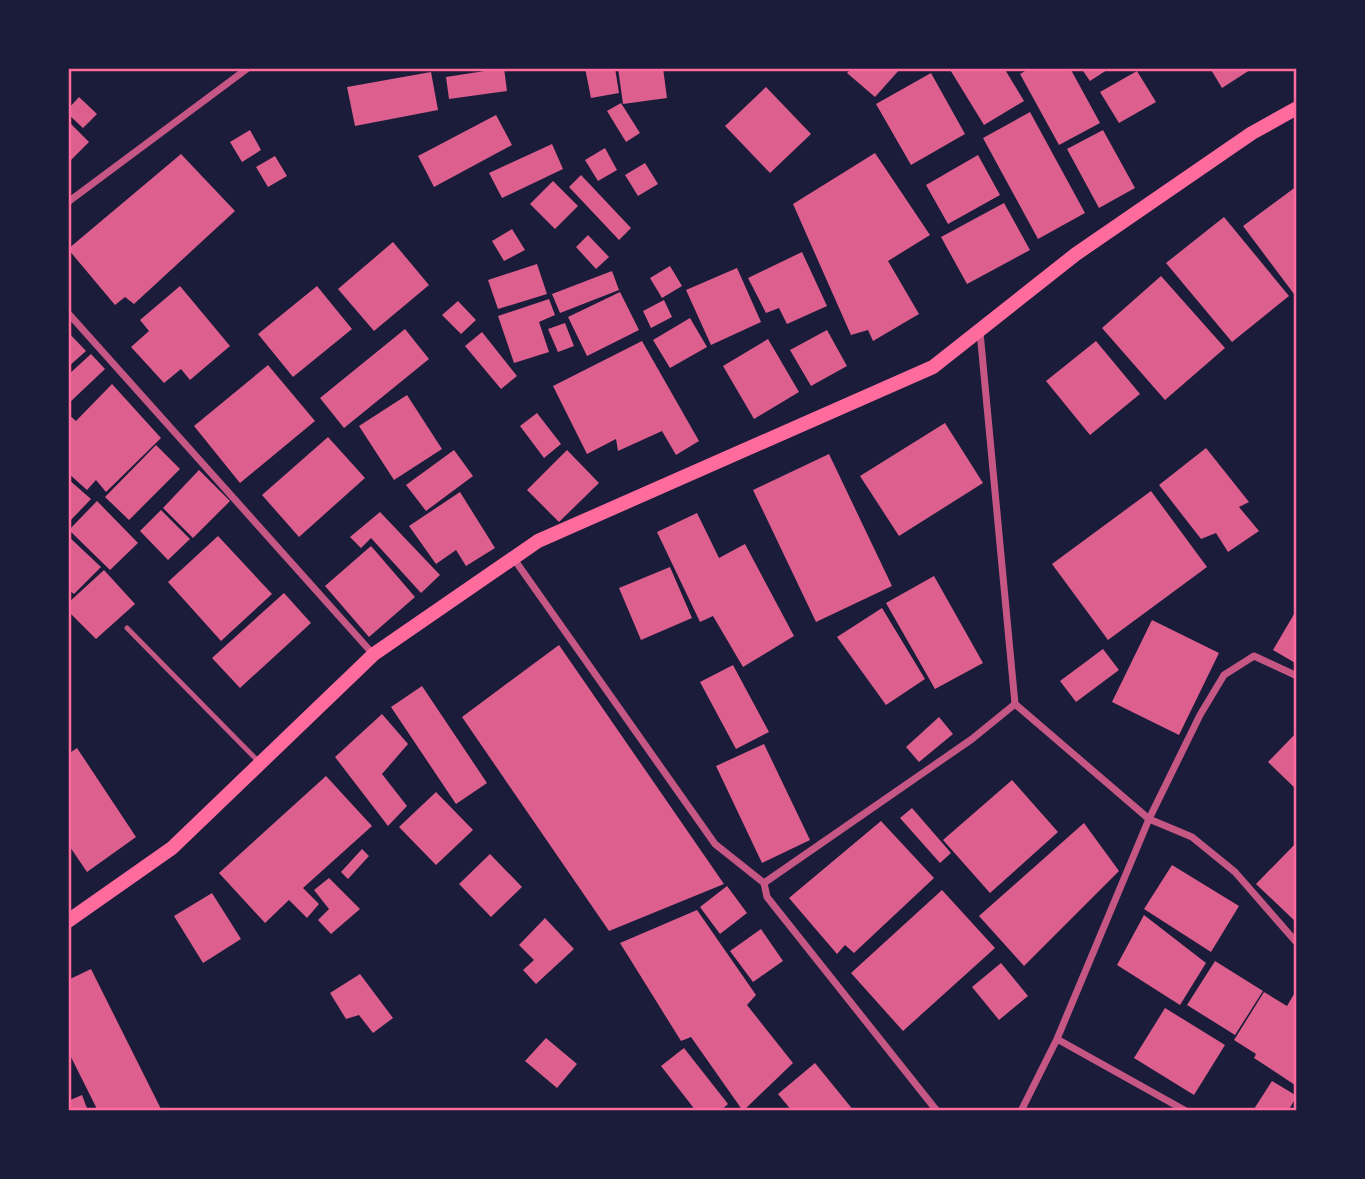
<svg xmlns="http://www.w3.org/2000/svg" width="1365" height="1179" font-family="'Exo 2',sans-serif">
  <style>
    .building { fill: #dd5f8e }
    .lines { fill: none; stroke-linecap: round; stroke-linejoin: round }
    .service { stroke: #c65784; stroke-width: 5 }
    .minor { stroke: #c65784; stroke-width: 7 }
    .secondary { stroke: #ff6b9d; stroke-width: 14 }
    .neatline { fill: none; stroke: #ff6b9d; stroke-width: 2.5 }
  </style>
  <rect width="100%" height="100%" fill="#1b1b3a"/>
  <path class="building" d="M504,68l3,23 -58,8 -3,-22z
    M585,68h30l4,25 -28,5z
    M618,68h45l4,30 -44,6z
    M852,68h49l-26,29 -28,-24z
    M949,68h55l20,33 -40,24z
    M1030,68h40l30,55 -41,22 -39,-71z
    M1081,68h29l-20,13z
    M1210,68h43l-31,20z
    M1137,71l19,31 -37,21 -19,-31z
    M431,72l7,38 -83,16 -8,-39z
    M931,73l34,61 -54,31 -35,-61z
    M766,87l45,47 -41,39 -45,-47z
    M79,97l18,17 -14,14 -15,-14v-5z
    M621,103l19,30 -14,9 -19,-31z
    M1030,112l55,101 -47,26 -55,-101z
    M496,115l16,30 -78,42 -16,-31z
    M68,121l21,21 -21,21z
    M250,130l11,20 -19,12 -12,-20z
    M1103,130l32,58 -36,20 -32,-59z
    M552,144l11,25 -61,29 -13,-25z
    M605,148l12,22 -19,11 -13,-21z
    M875,153l55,82 -42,26 31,53 -46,27 -5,-11 -17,5 -58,-131z
    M181,154l54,57 -101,93 -9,-7 -10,8 -47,-56z
    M978,155l22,40 -52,29 -22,-39z
    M275,156l12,20 -19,11 -12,-20z
    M645,163l13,21 -20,12 -13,-21z
    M581,175l50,53 -12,12 -50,-53z
    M553,181l25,25 -23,23 -25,-25z
    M1297,186v112l-54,-72z
    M1004,203l26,47 -63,34 -26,-47z
    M1224,217l65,79 -57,46 -66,-79z
    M512,229l13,21 -21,11 -12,-20z
    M588,235l21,22 -13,12 -20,-22z
    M393,242l36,43 -55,46 -36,-42z
    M802,252l25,54 -40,18 -8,-16 -13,5 -18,-35z
    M537,264l10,30 -49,15 -10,-29z
    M670,266l12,20 -20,12 -12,-20z
    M737,268l24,54 -50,23 -25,-55z
    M612,271l7,19 -59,23 -8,-19z
    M1161,276l64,72 -60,52 -63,-72z
    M180,286l50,60 -40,34 -9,-11 -17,14 -33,-36 18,-16 -9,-11z
    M317,286l35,43 -59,48 -35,-43z
    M620,292l19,38 -52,26 -19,-39z
    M549,299l6,16 -16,7 10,30 -35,11 -16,-47z
    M664,300l8,17 -21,11 -8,-17z
    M458,301l18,19 -15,14 -19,-19z
    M690,318l17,29 -37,21 -17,-28z
    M565,323l9,23 -16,6 -10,-23z
    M405,329l24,30 -85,69 -24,-30z
    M827,330l20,36 -36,20 -21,-36z
    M68,332l18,19 -18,16z
    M482,332l35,44 -16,13 -36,-43z
    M768,339l31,53 -45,27 -31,-53z
    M642,341l57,100 -23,14 -14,-24 -44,20 -2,-12 -29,15 -34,-68z
    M1096,341l44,53 -50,41 -44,-54z
    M91,354l14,15 -37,35v-29z
    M268,365l47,56 -75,62 -46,-57z
    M112,384l49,54 -55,54 -10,-12 -9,10 -19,-17v-59l8,7z
    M407,395l35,54 -48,31 -35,-54z
    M537,413l24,31 -17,14 -24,-32z
    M945,423l38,60 -84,53 -39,-60z
    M328,437l37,41 -66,59 -37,-42z
    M156,445l24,24 -51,51 -24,-23z
    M1206,448l43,54 -10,5 20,24 -31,21 -12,-19 -15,6 -42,-54z
    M454,450l19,26 -47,35 -20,-26z
    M567,450l32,33 -40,39 -32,-32z
    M829,454l63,132 -76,36 -63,-132z
    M199,470l31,31 -37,37 -30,-30z
    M68,479l23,20 -23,24z
    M1151,491l56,76 -99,73 -56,-76z
    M460,492l35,56 -29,18 -10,-16 -20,14 -27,-38z
    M97,501l41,42 -28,27 -41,-40z
    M161,510l29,29 -22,21 -28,-29z
    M380,512l60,63 -19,18 -50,-55 -10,10 -11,-11z
    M697,513l22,45 26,-14 49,92 -51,31 -30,-51 -13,6 -43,-90z
    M68,536l33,31 -27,27 -6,-5z
    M218,536l54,58 -51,47 -53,-59z
    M371,546l44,51 -46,40 -44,-51z
    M670,567l22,51 -51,22 -22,-52z
    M104,570l31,34 -39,35 -28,-28v-8z
    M934,576l49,87 -48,26 -49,-86z
    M284,593l27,30 -71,65 -28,-30z
    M882,608l43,71 -39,26 -49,-68z
    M1297,609v55l-24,-14z
    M1152,620l67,33 -40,82 -67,-33z
    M559,645l165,239 -115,47 -147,-214z
    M1103,649l16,21 -43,32 -16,-21z
    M733,665l36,67 -33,17 -36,-67z
    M422,686l65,97 -31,21 -65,-97z
    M382,714l26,30 -26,30 25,32 -19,20 -53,-69z
    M939,717l14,17 -34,28 -13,-15z
    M1297,732v58l-29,-28z
    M764,744l46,96 -48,23 -46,-97z
    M77,748l59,89 -49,35 -19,-28v-90z
    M326,776l46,50 -69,62 16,16 -12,14 -18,-18 -24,23 -46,-50z
    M1012,780l46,52 -68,61 -47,-53z
    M436,792l37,38 -37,35 -37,-38z
    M912,808l39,45 -11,10 -40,-45z
    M881,821l53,57 -80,75 -9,-8 -8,9 -48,-56z
    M1084,823l35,48 -95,95 -45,-50z
    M1297,842v81l-41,-39z
    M362,849l7,7 -21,23 -7,-7z
    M490,854l32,33 -31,30 -32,-33z
    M1172,865l67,41 -28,46 -67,-43z
    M329,878l31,31 -29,25 -13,-14 11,-11 -15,-19z
    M727,886l20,27 -27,21 -20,-27z
    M942,890l53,58 -92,83 -52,-58z
    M212,893l29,46 -38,24 -29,-47z
    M697,910l59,85 -9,10 46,58 -50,48 -52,-74 -10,4 -61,-98z
    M1144,915l62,48 -26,42 -63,-40z
    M545,918l29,31 -38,35 -13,-14 11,-10 -15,-15z
    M761,929l22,32 -30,21 -23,-31z
    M1215,961l48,30 -28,44 -48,-30z
    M1001,963l27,33 -29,24 -27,-33z
    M91,969l71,142h-64l-30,-60v-71z
    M360,974l33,44 -20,15 -14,-18 -13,4 -16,-26z
    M1297,989v93l-2,3 -41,-27 2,-4 -22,-14 30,-48 23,14z
    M1165,1008l60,37 -31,50 -60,-37z
    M546,1038l31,26 -20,24 -32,-27z
    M684,1048l44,56 -8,7h-24l-35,-45z
    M815,1063l39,48h-62l-14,-17z
    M1272,1081l25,15 -9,15 -34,-2z
    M82,1095l6,16h-20v-10z"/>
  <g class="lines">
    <path class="service" d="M127,628l131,133"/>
    <path class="minor" d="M68,202l180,-134
      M68,313l305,341
      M980,332l35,372 134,115 43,18 43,35 62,71
      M514,559l201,285 49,39
      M1057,1039l129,72
      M937,1111l-170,-214 -3,-14 208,-144 43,-35
      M1021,1111l36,-72 92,-220 51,-104 24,-40 30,-19 43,20"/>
    <path class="secondary" d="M68,921l104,-73 202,-194 164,-113 395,-174 143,-113 176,-121 45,-25"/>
  </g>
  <rect width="1365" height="1179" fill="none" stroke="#1b1b3a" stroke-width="140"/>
  <rect x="70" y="70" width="1225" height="1039" class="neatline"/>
</svg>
